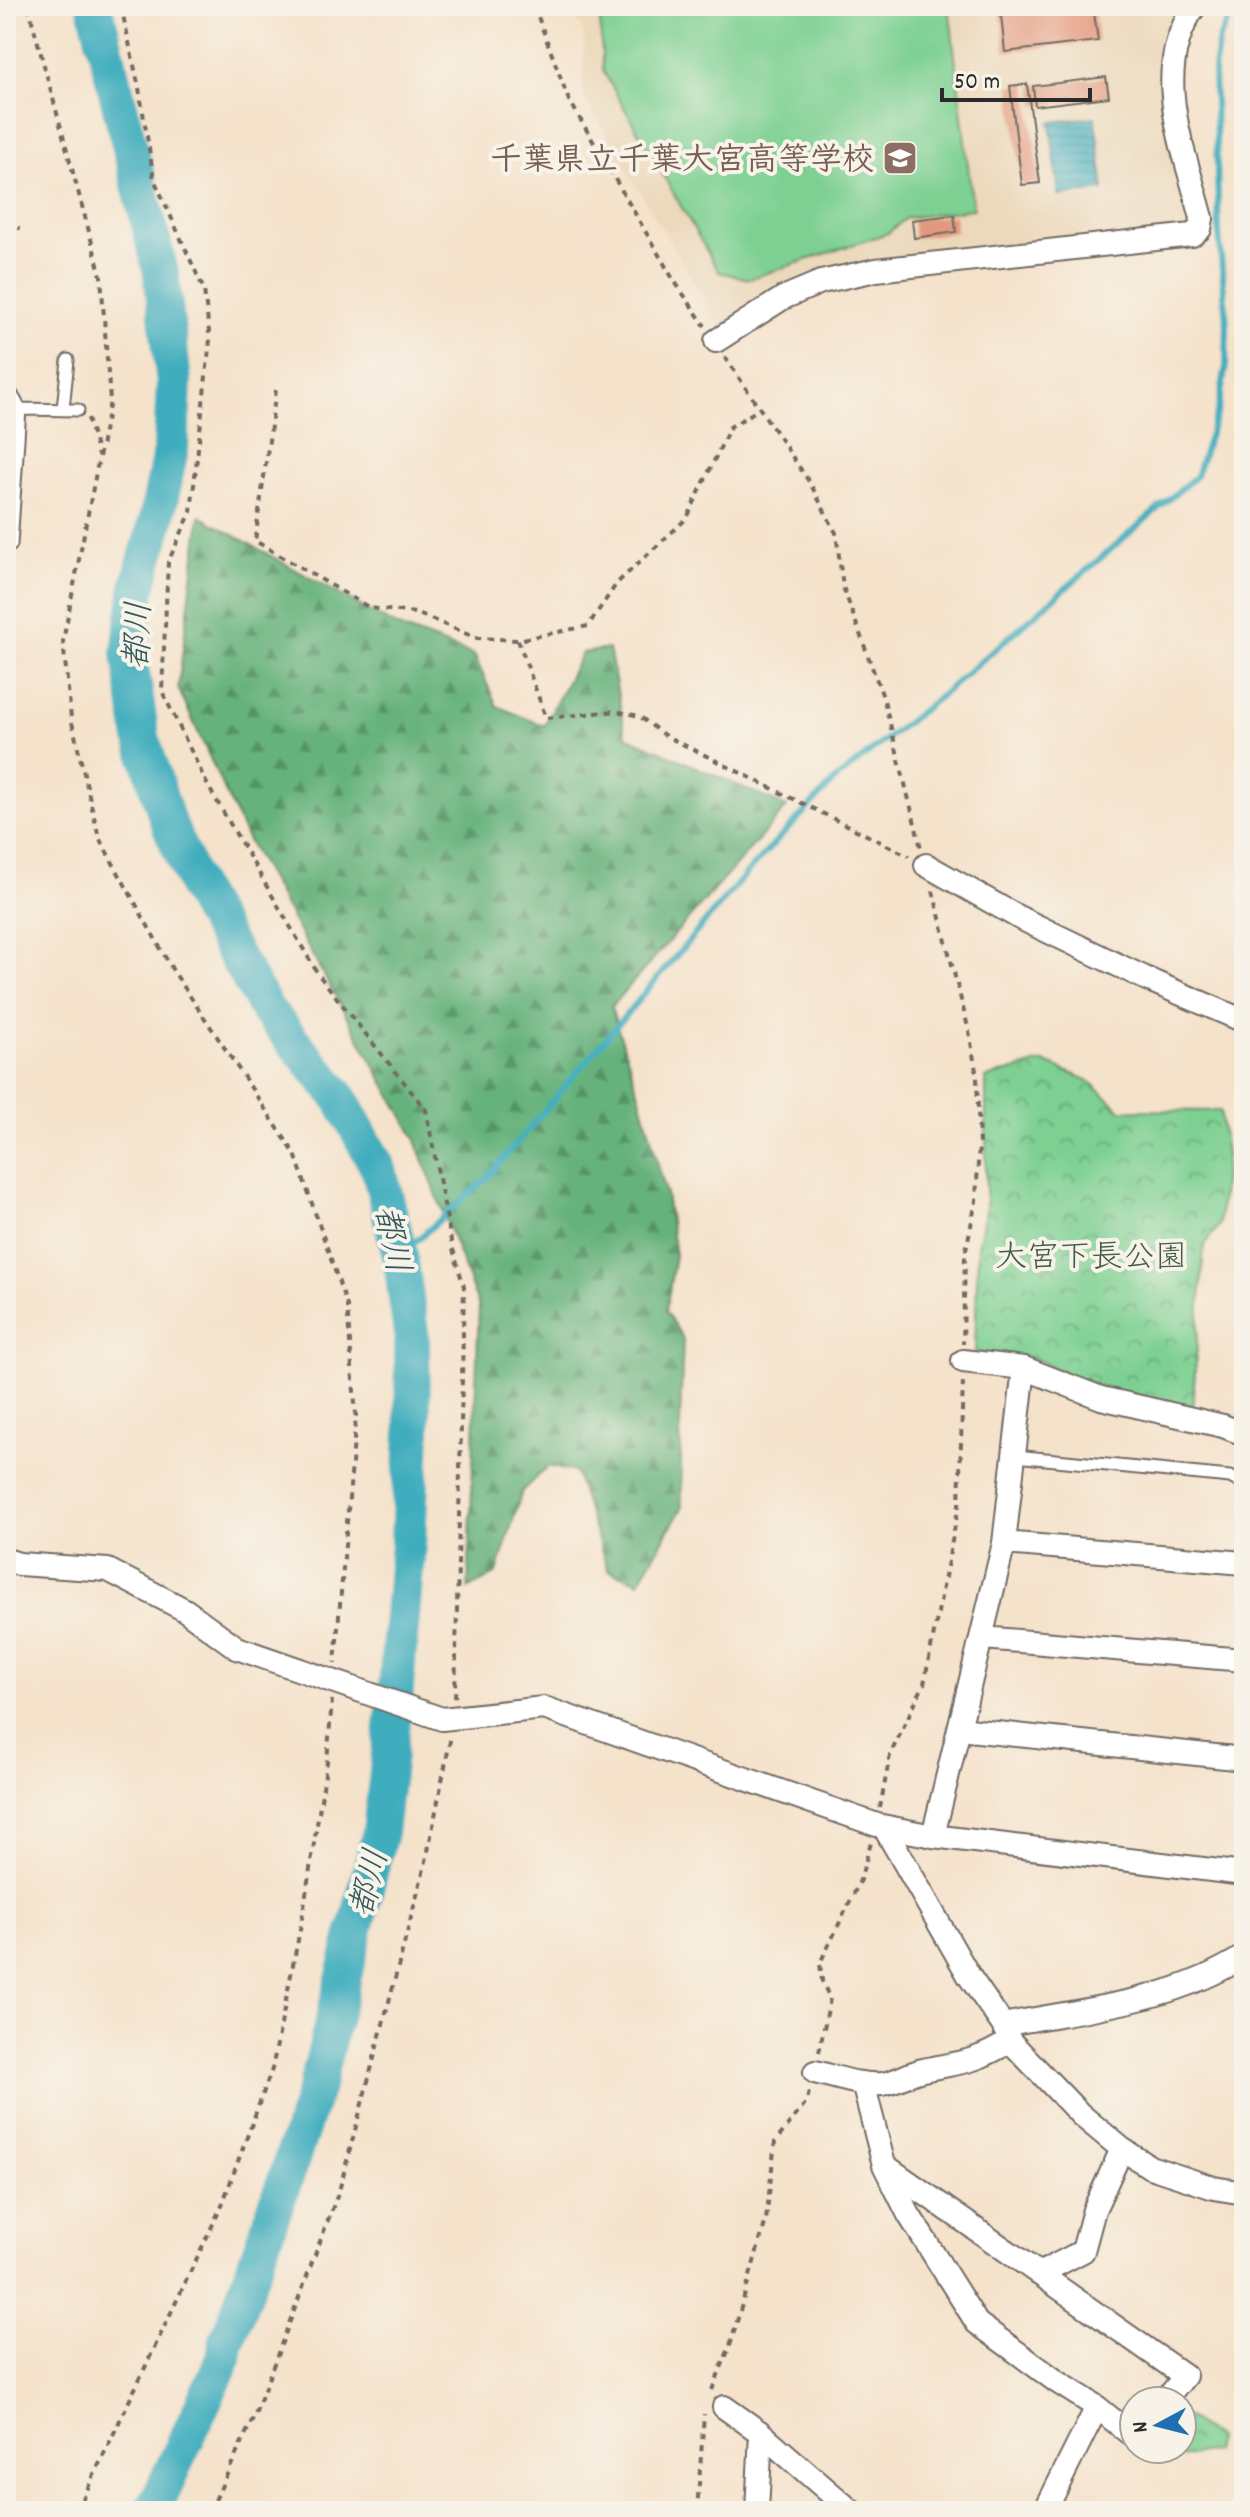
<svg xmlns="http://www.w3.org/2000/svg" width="1250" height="2517" font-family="Dekko,'Klee One',sans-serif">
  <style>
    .built { fill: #ecd8ba }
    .green { fill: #7dd092; stroke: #547e5e; stroke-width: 2 }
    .forest { fill: url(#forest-firs); stroke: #486e54; stroke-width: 2 }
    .park { fill: url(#park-crowns); stroke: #547e5e; stroke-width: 2 }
    .water { fill: url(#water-rules); stroke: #366c74; stroke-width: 2 }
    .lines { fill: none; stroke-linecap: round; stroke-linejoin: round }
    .stream { stroke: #40adbe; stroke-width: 6 }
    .river { stroke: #40adbe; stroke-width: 36 }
    .building { fill: #e4997e }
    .lane-casing { stroke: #726b63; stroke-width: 15 }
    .street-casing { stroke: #726b63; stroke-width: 26 }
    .path { stroke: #726b63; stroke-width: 4; stroke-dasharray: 6 6; stroke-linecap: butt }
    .lane { stroke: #fff; stroke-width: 11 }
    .street { stroke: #fff; stroke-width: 22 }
    .labels { text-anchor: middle; stroke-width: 8; stroke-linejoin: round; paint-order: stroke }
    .education-label { font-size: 32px; font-weight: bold; fill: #785e54; stroke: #f7f3e8; text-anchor: end }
    .park-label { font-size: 32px; fill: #445d4a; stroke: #f7f3e8 }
    .water-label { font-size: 34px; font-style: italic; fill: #32585e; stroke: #f7f3e8 }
  </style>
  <defs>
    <pattern id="forest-firs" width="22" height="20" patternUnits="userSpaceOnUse" patternTransform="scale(2)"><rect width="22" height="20" fill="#66b27c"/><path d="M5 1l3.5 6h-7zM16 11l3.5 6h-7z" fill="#549166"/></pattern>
    <pattern id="park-crowns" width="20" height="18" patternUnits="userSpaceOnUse" patternTransform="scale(2)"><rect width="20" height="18" fill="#7dd092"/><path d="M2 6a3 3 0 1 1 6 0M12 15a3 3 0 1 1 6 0" fill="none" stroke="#67a977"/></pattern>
    <pattern id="water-rules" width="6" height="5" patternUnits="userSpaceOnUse" patternTransform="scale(2)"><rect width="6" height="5" fill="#40adbe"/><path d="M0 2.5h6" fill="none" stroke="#368d9b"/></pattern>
  </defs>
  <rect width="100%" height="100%" fill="#f7f3e8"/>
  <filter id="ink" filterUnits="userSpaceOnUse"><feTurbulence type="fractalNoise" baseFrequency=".0125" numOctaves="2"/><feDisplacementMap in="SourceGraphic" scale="16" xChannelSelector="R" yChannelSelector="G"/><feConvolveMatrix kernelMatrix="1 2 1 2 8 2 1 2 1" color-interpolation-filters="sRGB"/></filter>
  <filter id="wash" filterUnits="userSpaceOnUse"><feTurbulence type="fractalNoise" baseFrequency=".006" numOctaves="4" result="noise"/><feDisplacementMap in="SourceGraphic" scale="32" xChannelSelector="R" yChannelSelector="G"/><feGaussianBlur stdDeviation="1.8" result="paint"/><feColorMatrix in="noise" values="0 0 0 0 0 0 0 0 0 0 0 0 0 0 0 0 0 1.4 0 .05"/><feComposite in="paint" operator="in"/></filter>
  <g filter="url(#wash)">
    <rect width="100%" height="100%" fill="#f5e2cb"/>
    <path class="built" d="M570,6h617l-19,43 27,170 -9,9 -325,37 -139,65 -139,-234 1,-63z"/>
    <path class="green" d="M599,6h350l24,203 -67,9 -18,15 -139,46 -30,-7 -116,-201z"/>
    <path class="forest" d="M200,516l198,111 76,28 23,51 47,20 38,-73 27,-4 17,87 161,71 -176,200 29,90 26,97 9,61 -9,56 17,28 -3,84 2,85 -43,74 -31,-12 -33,-98 -27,-6 -26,25 -25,82 -29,16 11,-282 -64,-169 -170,-303 -67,-147z"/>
    <path class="park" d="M1043,1062l45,18 33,30 99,1 6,43 -7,71 -15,21 -12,167 -83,-17 -71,-36 -63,-7 3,-107 8,-38v-130z
      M1182,2414l34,24 -2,13 -33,6 -4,-8h5z"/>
    <path class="water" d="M1095,117l9,73 -45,6 -9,-74z"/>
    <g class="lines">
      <path class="stream" d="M400,1255l86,-76 266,-312 83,-87 109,-87 252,-217 22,-66 8,-44 1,-41 -8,-91 -5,-165 5,-30 16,-33"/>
      <path class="river" d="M95,6l66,267 13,109 -3,66 -15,74 -18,65 -9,66 13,85 24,79 31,73 70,120 74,89 38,71 21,85 12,85 1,92 -5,112 -14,167 -14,121 -62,248 -32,97 -60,167 -2,14 -71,153"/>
    </g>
    <g id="blocks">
      <path class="building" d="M1000,6h93l5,35 -93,11z
        M1106,77l3,20 -74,9 -2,-20z
        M1027,84l13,99 -18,2 -12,-99z
        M954,215l2,17 -42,6 -2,-18z"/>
    </g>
  </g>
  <g filter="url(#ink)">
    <use href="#blocks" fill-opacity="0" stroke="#726b63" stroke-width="2"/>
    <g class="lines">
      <g class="lane-casing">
        <path id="lane" d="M6,394l5,-1 9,16 -9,136
          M20,409l58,1
          M63,409l5,-49
          M1015,1456l215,21 14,7"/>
      </g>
      <g class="street-casing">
        <path id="street" d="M716,341l67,-43 38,-16 55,-12 316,-35 8,-6 2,-11c-18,-70 -53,-147 -7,-212
          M926,865l92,52 131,63 95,41
          M963,1361l61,7 77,30 122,28 21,8
          M1004,1543l240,20
          M6,1560l13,4 89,6 77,40 52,38 205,71 102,-11 333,117 56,11 311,38
          M983,1638l261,22
          M959,1729l285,30
          M884,1827l85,149 34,49 7,16 71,74 41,34 28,18 64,21 30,5
          M933,1836l71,-293 20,-175
          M1003,2025c81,-16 171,-23 241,-69
          M815,2072c21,5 45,14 67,12 14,-2 27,-11 41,-14 38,-8 52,-7 87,-29
          M863,2083l21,82 25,50 68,108 79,58 41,26 -52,104
          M887,2167l298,209 -20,25
          M1039,2274l44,-23 11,-41 28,-61
          M724,2407l37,26 90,78
          M1097,2407l32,26h5
          M757,2511l4,-78"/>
      </g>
      <path class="path" d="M28,6l73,270 9,125 -47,240 8,77 28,120 73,131 123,185 52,152 9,110 -21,247
        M121,6l18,82 15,91 50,111 6,50 -19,172 -23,50 -6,129 46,95 110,188 108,136 26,136 12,41 -9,413
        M534,6l34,92 105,181 32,47
        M6,229l14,-1
        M725,357l85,126 26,50 7,54 41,113 37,148
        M276,390l-21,151 115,67 46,5 61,25 41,2 70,-14 29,-43 70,-65 43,-91 29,-18
        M88,418l10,38
        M518,640l28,78 70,-7 23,5 25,19 245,121
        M933,891l36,140 8,46 2,68 -3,56 -11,54 -2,89
        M880,1808l10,-53 34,-71 35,-179 4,-125
        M819,2052l11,-53 -8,-18 -2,-18 39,-80 12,-40
        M6,2118l6,-1
        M712,2390l18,-44 36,-126 9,-78 31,-39 3,-11
        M77,2511l145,-306 50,-136 29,-144 26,-163 5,-62
        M210,2511l45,-97 84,-223 87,-330 25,-125
        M697,2511l7,-97"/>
      <use href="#lane" class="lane"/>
      <use href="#street" class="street"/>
    </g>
  </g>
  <defs>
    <g id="school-square" transform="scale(1.8)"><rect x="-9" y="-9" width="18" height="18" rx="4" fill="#8d6e63" stroke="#f7f3e8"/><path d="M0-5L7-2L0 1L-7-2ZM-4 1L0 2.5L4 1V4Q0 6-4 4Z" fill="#fff"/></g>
  </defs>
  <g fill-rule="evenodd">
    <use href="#school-square" x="900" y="158"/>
  </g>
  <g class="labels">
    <g class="education-label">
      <text x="874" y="169">千葉県立千葉大宮高等学校</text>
    </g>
    <g class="park-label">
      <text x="1091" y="1266">大宮下長公園</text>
    </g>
    <g class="water-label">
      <text transform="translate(136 635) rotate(-88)" y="12">都川</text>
      <text transform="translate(394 1239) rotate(78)" y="12">都川</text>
      <text transform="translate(367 1882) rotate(-76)" y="12">都川</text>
    </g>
  </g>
  <rect width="1250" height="2517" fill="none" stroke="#f7f3e8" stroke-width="32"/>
  <g transform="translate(1158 2425) rotate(263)"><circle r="38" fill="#f7f3e8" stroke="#a5a39c" stroke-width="2"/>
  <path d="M0-6L14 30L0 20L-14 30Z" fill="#1f6fb2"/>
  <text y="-12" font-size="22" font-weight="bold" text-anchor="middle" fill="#2b2b2b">N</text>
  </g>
  <path d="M942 88v12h148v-12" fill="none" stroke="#2b2b2b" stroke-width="4"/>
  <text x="954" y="88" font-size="24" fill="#2b2b2b" stroke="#f7f3e8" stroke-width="6" paint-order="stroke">50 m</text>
</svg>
